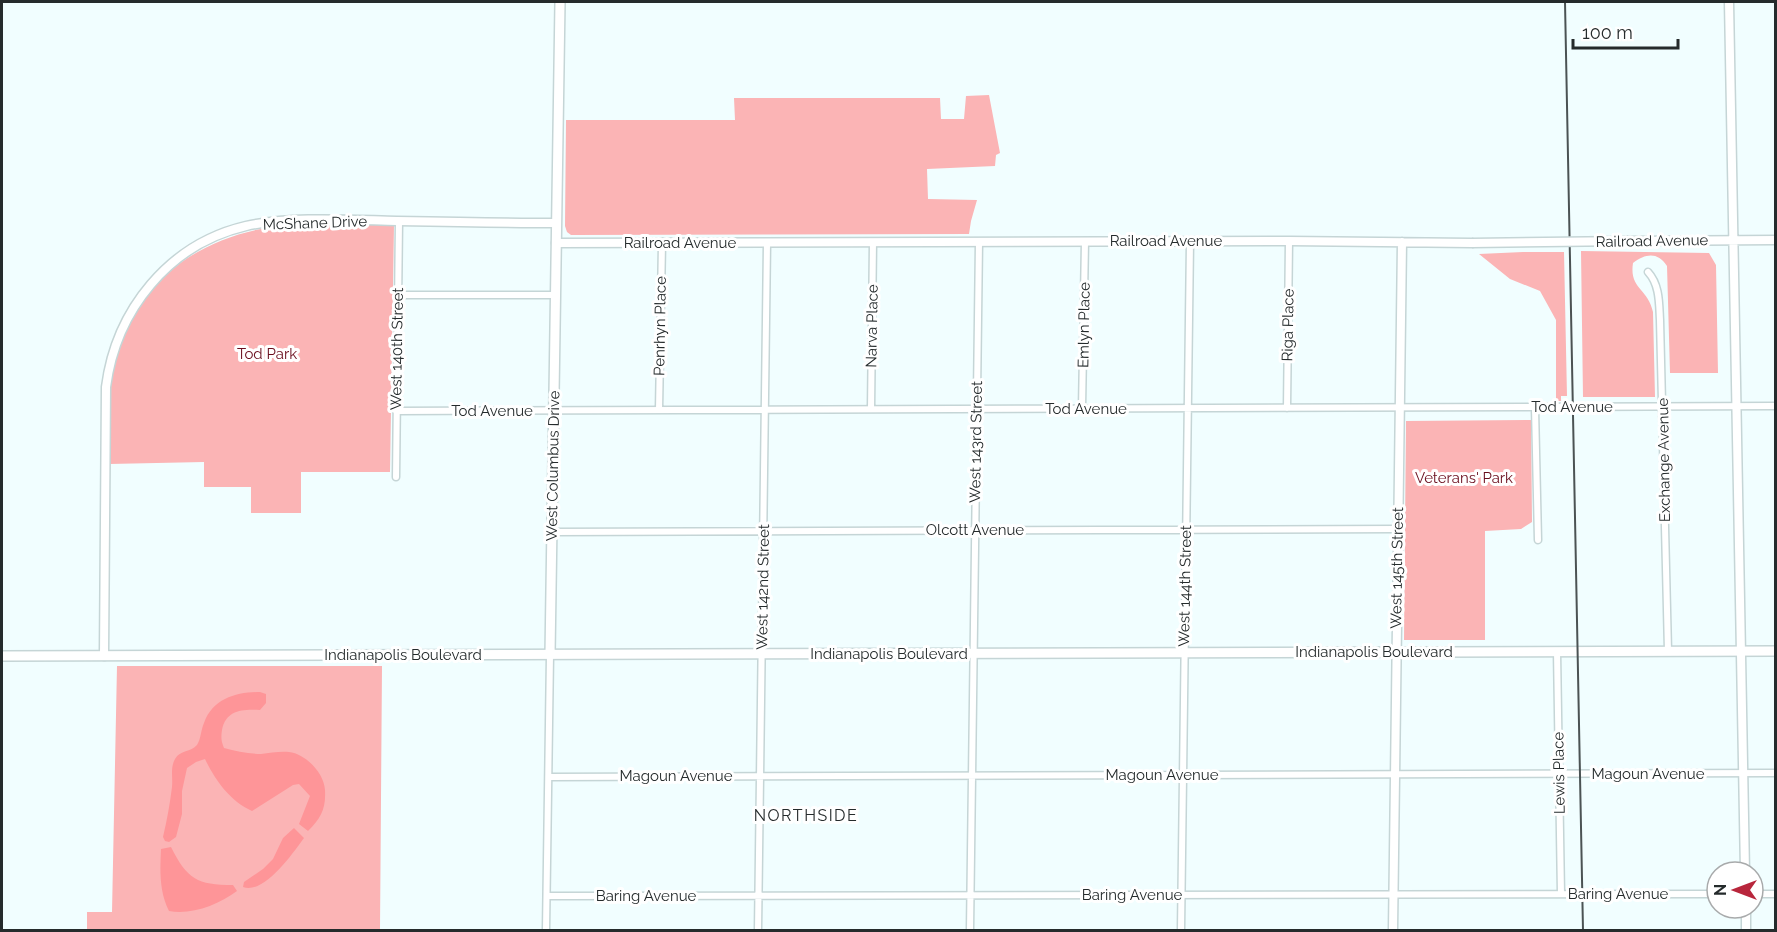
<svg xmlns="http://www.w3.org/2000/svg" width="1777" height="932" font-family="Raleway,sans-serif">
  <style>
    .green { fill: #fbb4b5 }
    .water { fill: #fe9598 }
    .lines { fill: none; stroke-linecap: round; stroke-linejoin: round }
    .street-casing { stroke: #c5d5d6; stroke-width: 9 }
    .secondary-casing { stroke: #c5d5d6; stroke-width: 11 }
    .primary-casing { stroke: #c5d5d6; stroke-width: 12 }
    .street { stroke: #fff; stroke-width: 6 }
    .secondary { stroke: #fff; stroke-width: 8 }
    .primary { stroke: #fff; stroke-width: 9 }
    .rail { stroke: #4b5354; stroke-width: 2 }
    .secondary-bridge-casing { stroke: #c5d5d6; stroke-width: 11; stroke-linecap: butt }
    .secondary-bridge { stroke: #fff; stroke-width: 8 }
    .labels { text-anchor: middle; stroke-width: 6; stroke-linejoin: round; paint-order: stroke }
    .street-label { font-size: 15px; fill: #252b2c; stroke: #fff }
    .park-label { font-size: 15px; fill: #6a0d1d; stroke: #fff }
    .neighbourhood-label { font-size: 16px; letter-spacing: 1.5px; fill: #252b2c; stroke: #fff }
  </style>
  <rect width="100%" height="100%" fill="#f1feff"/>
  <path class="green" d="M989,95l11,58 -4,2 -1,11 -68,3 1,30 49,1 -6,21 -2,13 -398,1 -4,-3 -2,-6 1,-106h169l-1,-22h206l1,21h23l2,-23z
    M287,225h107l-4,247h-89v41h-50v-26h-47v-25l-95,2c0,-37 -3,-77 9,-113 26,-78 89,-118 169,-126z
    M1581,251l128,2 7,12 2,108h-48l-3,-107c-9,-14 -21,-13 -34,-3 -4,26 15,25 20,49l2,85h-72z
    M1523,252h41l3,144h-6v5h-5v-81l-16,-29 -30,-12 -31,-25z
    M1531,420l1,102 -11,7 -36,2v109h-81l2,-219z
    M117,666h265l-2,264h-293v-18h25z"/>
  <path class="water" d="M260,692l6,2v9l-6,7c-18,-1 -34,0 -38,20 -1,7 -1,11 2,18 12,3 25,6 37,6 9,-1 19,-3 28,-2 17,2 35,21 36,38 1,19 -4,28 -17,41l-9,-7 11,-28 -11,-12 -6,1 -41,26c-22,-10 -37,-31 -47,-52l-9,3 -9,6 -5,23v23l-6,23 -7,5 -4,-1 -2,-4c4,-17 7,-34 9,-50 1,-10 -2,-19 3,-28 5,-9 16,-7 22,-14 4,-6 4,-16 7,-22 9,-25 33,-31 56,-31z
    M294,828l10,10c-11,15 -40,57 -61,49l1,-5 19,-13 10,-10 10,-21z
    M171,847c16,32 26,38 62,38l4,6c-19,14 -45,24 -68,20 -10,-20 -9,-41 -8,-62z"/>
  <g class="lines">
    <g class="street-casing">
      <path id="street" d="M1648,272c12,13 11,32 12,48l8,331
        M398,295h157
        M1082,408l3,-167
        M1287,408l2,-167
        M1535,408l3,132
        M871,409l2,-167
        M659,410l3,-167
        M396,411l1380,-5
        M396,477l3,-256
        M552,532l846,-3
        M1557,652l4,242
        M549,777l1227,-4
        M1753,894h23
        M547,896l1170,-2
        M546,930l4,-275
        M758,930l9,-687
        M970,930l9,-688
        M1181,930l9,-688"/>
    </g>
    <g class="secondary-casing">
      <path id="secondary" d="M1729,2l16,870
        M1628,241l148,-1
        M556,243l733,-2 183,2
        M104,656l2,-269c10,-77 63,-143 140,-161 44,-10 105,-6 151,-5 53,1 106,2 159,2
        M1746,908v22
        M1393,930l9,-688"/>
    </g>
    <g class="primary-casing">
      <path id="primary" d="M550,655l10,-653
        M2,656l1774,-5"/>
    </g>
    <use href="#street" class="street"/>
    <use href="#secondary" class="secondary"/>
    <use href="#primary" class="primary"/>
    <path class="rail" d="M1565,2l18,928"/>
    <g class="secondary-bridge-casing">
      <path id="secondary-bridge" d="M1472,243l156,-2"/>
    </g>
    <use href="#secondary-bridge" class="secondary-bridge"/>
  </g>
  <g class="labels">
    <g class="street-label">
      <text transform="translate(315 223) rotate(-2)" y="5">McShane Drive</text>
      <text x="1166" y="246">Railroad Avenue</text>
      <text transform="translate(1652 241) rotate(-1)" y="5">Railroad Avenue</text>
      <text x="680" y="248">Railroad Avenue</text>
      <text transform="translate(1084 325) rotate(-89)" y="5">Emlyn Place</text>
      <text transform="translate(1288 325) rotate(-89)" y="5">Riga Place</text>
      <text transform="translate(660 326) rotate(-89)" y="5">Penrhyn Place</text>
      <text transform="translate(872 326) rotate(-89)" y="5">Narva Place</text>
      <text transform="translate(397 349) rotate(-89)" y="5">West 140th Street</text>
      <text x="1572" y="412">Tod Avenue</text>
      <text x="1086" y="414">Tod Avenue</text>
      <text x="492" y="416">Tod Avenue</text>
      <text transform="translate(976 442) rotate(-89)" y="5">West 143rd Street</text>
      <text transform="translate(1664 460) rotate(-91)" y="5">Exchange Avenue</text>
      <text transform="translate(553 466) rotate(-89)" y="5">West Columbus Drive</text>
      <text x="975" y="535">Olcott Avenue</text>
      <text transform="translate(1397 568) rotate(-89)" y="5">West 145th Street</text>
      <text transform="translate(1185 586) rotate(-89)" y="5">West 144th Street</text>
      <text transform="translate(763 587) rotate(-89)" y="5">West 142nd Street</text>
      <text x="1374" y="657">Indianapolis Boulevard</text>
      <text x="889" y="659">Indianapolis Boulevard</text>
      <text x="403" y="660">Indianapolis Boulevard</text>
      <text transform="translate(1559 773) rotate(-91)" y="5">Lewis Place</text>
      <text x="1648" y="779">Magoun Avenue</text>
      <text x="1162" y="780">Magoun Avenue</text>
      <text x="676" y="781">Magoun Avenue</text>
      <text x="1618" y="899">Baring Avenue</text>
      <text x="1132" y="900">Baring Avenue</text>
      <text x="646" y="901">Baring Avenue</text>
    </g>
    <g class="park-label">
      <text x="267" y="359">Tod Park</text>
      <text x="1464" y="483">Veterans' Park</text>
    </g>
    <g class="neighbourhood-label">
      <text x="806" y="821">NORTHSIDE</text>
    </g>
  </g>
  <rect width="1777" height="932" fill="none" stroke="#252b2c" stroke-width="6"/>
  <g transform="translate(1735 890) rotate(270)"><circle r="28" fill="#ffffff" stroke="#a8aaab" stroke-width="1.5"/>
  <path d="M0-4.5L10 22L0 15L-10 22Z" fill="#b8263c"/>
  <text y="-9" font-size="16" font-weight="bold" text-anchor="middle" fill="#252b2c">N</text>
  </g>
  <path d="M1573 39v9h105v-9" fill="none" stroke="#252b2c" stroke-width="3"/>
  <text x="1582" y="39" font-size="18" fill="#252b2c" stroke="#ffffff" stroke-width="4.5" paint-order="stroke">100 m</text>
</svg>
